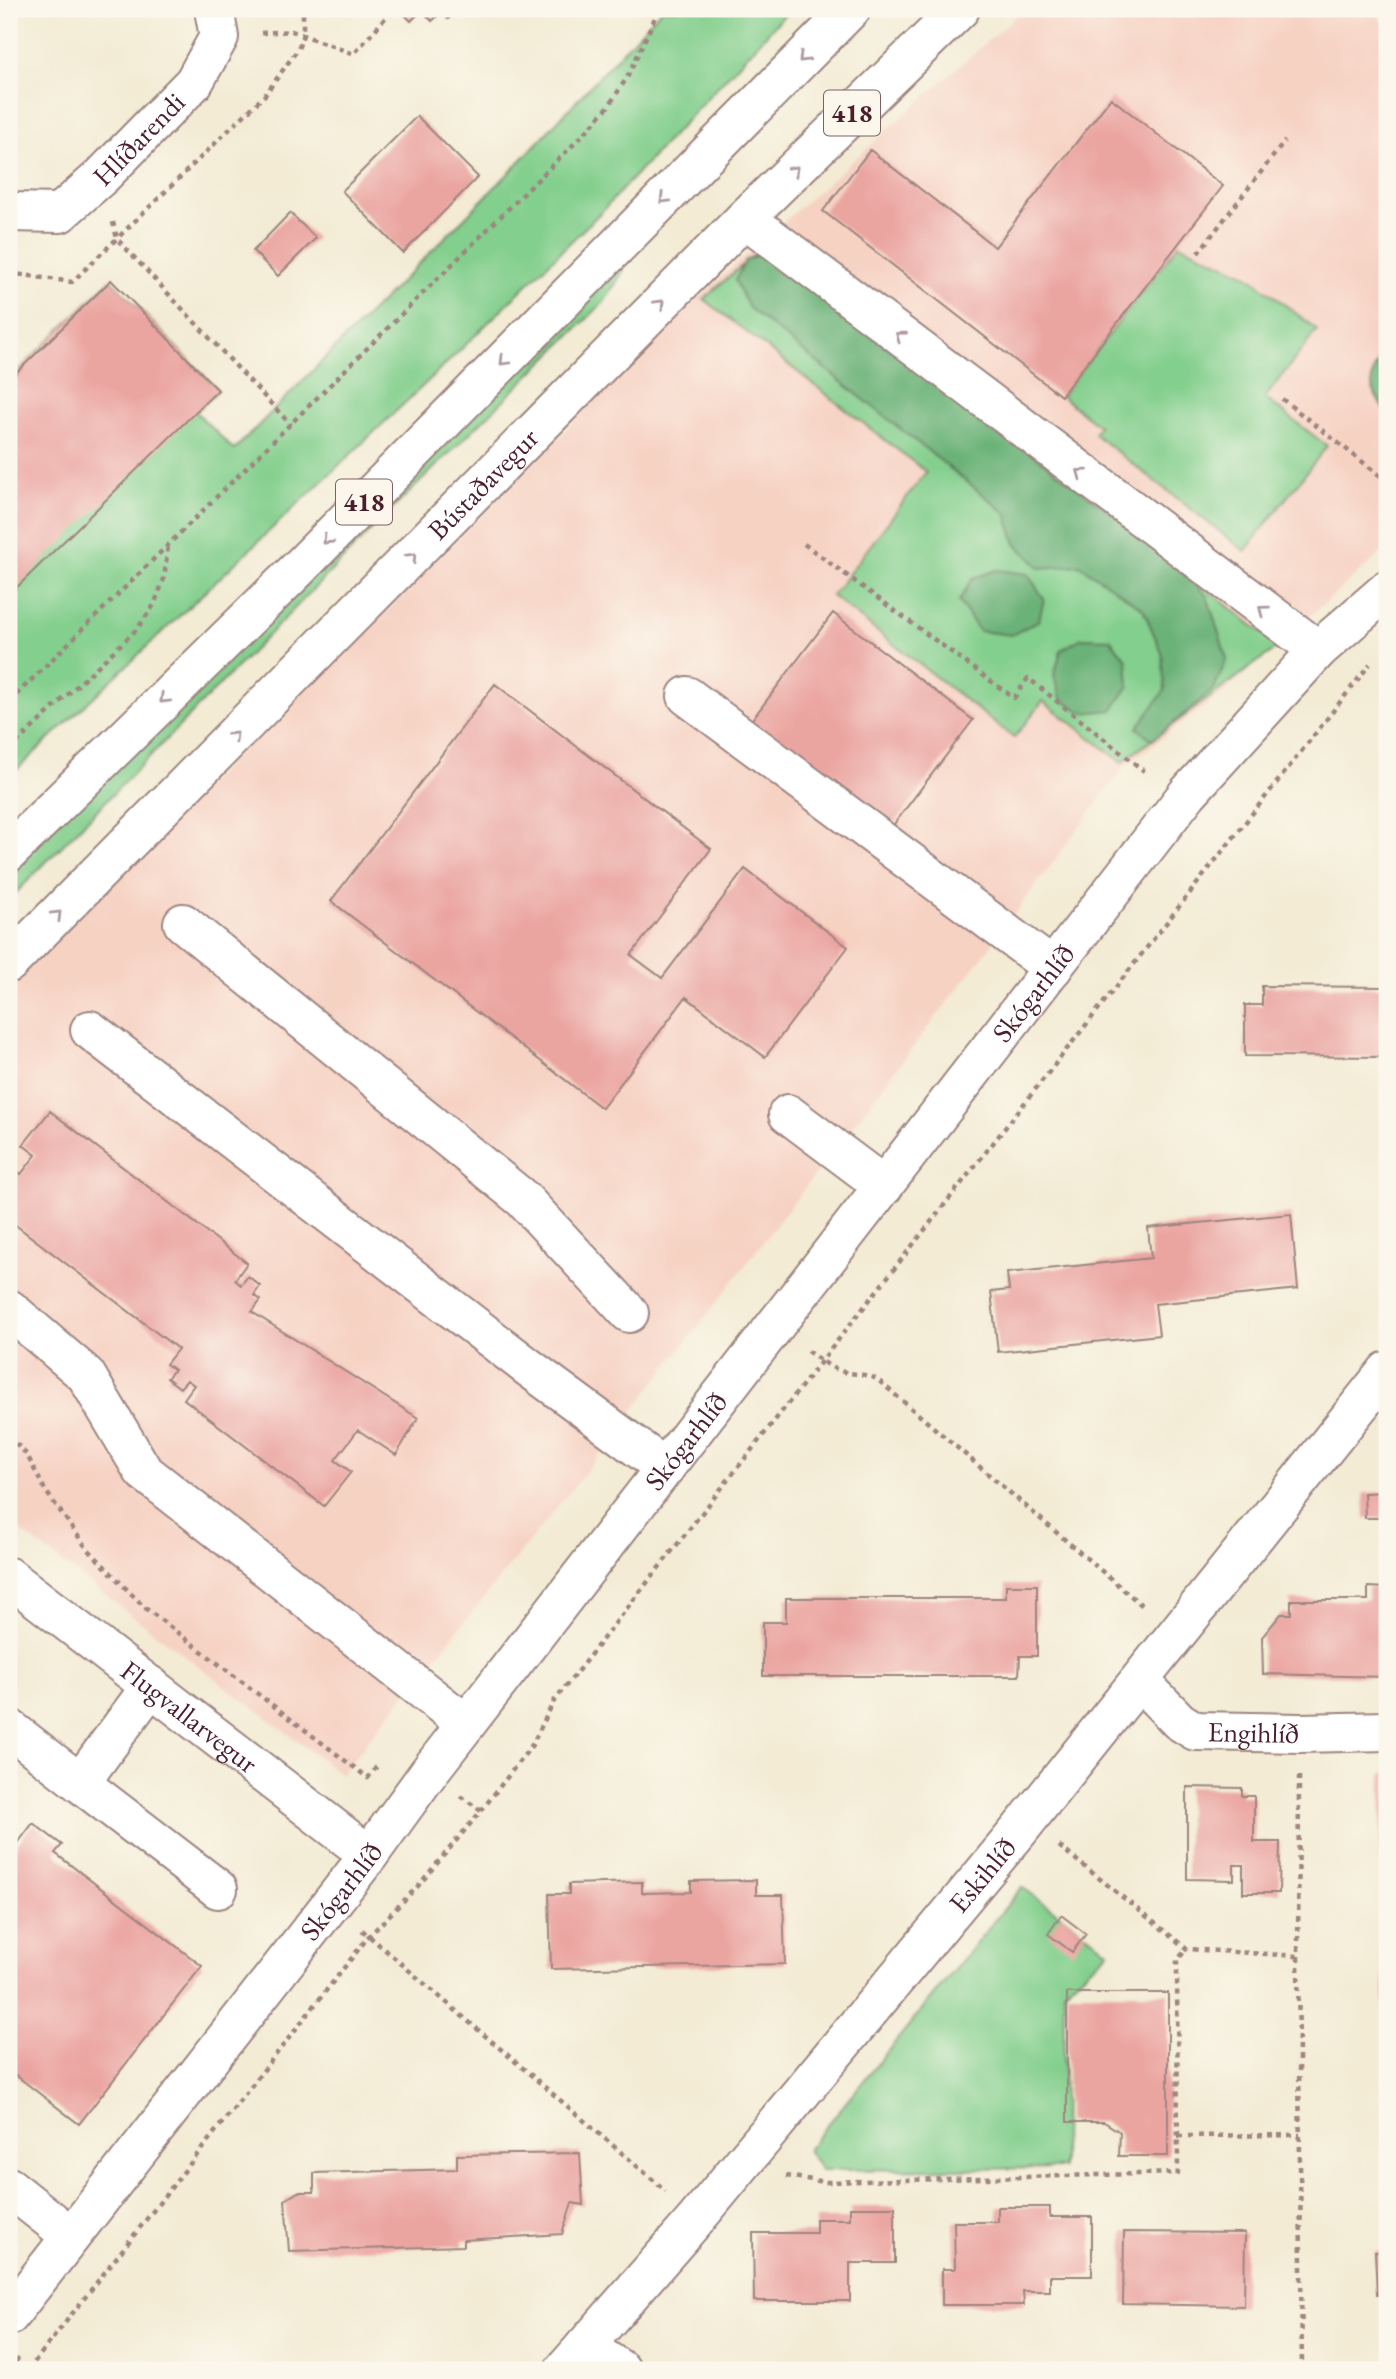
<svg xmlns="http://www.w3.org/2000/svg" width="1396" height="2379" font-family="'EB Garamond',serif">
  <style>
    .built { fill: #f6d2c3 }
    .green { fill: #83cf8d; stroke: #66775c; stroke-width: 2 }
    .forest { fill: #6ab278; stroke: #5a6852; stroke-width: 2 }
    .building { fill: #eba5a1 }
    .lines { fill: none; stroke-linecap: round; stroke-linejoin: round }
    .minor-casing { stroke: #9e8580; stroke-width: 42 }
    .major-casing { stroke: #9e8580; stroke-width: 42 }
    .path { stroke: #9e8580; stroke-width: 4.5; stroke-dasharray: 5 5; stroke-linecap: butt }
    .minor { stroke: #fff; stroke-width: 38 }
    .major { stroke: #fff; stroke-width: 38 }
    .oneway { stroke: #ae9aa0 }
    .labels { text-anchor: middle; stroke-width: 5; stroke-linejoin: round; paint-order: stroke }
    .shield { fill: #fbf7ec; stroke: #7f6065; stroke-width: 2 }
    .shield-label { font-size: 26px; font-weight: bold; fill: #4a1f2b }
    .street-label { font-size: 28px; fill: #4a1f2b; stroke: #fbf7ec }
  </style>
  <rect width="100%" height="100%" fill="#fbf7ec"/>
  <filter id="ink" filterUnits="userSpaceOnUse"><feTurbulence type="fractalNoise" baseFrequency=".0143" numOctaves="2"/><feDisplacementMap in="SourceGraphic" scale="14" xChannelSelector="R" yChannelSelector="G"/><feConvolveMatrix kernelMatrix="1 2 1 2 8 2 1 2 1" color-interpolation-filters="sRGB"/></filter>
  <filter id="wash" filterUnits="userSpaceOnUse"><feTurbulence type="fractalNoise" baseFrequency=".00686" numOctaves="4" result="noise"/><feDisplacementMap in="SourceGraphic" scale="28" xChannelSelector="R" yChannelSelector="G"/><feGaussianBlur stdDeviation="1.57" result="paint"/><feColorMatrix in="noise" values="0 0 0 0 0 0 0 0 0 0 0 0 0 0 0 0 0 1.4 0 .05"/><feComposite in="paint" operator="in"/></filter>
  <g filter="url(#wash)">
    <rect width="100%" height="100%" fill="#f3ebd4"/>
    <path class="built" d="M1024,9h350l13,21v518l-162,143 -101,76 -140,188 -391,508 -252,311 -332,-252v-538l77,-83 298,-288 301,-304z"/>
    <path class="green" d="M662,9h128l-187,201 -158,155 -436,412v-397l102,-100 107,110 -22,22 38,38 278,-280z
      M767,243l504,397 7,7 -156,115 -79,-61 -29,37 -182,-142 94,-124 -222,-173z
      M1179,244l68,31 70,55 -52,68 62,48 -82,105 -151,-117 5,-8 -38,-30z
      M613,259l11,11 -20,32 -225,220 -370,378v-31z
      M1022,1887l87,64 -45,40 -1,177 -242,2 -14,-20z"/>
    <path class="forest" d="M1063,9h60l-33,9 -26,-5z
      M762,253l389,289 56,54 20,63 -13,30 -61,51 -16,-12 28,-38 -3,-37 -19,-44 -63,-44 -40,3 -24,-24 -10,-31 -257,-205 -14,-27 10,-20z
      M1387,347v66c-22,-30 -19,-36 0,-66z
      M997,570l31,4 16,25 -5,21 -27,15 -33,-4 -20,-30 14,-23z
      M1082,638l28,1 17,21 2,26 -17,24 -29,3 -21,-13 -8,-24 7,-26z"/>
    <g id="blocks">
      <path class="building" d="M399,9h60l-11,10 -6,-7 -10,9 -10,-11 -11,11z
        M1111,98l112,88 -162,210 -238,-185 47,-61 125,97z
        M417,116l61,61 -75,76 -61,-62z
        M290,213l26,25 -38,38 -25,-25z
        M111,280l107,110 -209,205v-215z
        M833,613l140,107 -82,108 -140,-107z
        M495,684l216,165 -80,106 31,23 83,-109 103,78 -83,110 -79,-60 -84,111 -271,-207z
        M1262,986l125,1v70l-142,-1v-51h17z
        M50,1111l197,152 -12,17 6,5 7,-9 12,10 -6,9 7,5 -9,12 166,106 -22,37 -38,-25 -23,30 16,12 -27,34 -140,-107 10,-14 -7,-5 -7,8 -13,-10 7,-8 -8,-6 12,-15 -169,-129v-55l12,9 15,-19 -13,-10z
        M1291,1214l7,75 -143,15 4,31 -161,17 -7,-60 18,-2 -2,-17 144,-15 -3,-30z
        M1387,1492v26h-22l-1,-25z
        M1006,1585h31v71h-17l-1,20h-256v-54h23v-24h220z
        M1368,1587l19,1v89l-124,-3 -1,-37 19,-23h10v-14h77z
        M1382,1773h5v88h-6z
        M1187,1787l55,1v8h12v46h26l-1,51h-36v-28h-9v15l-47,-1z
        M33,1823l29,22 -7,8 147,113 -123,158 -70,-54v-215z
        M756,1880v15h27l2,69 -234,5 -2,-75h20v-10l73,-2v11l49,-1v-11z
        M1061,1915l25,19 -14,18 -24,-18z
        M1383,1963h4v43h-3z
        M1067,1993h101v163h-49l1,-24 -16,-10h-37z
        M580,2153l3,52 -11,-2 -10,31 -99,6v6l-174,5 -4,-51 13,-8h16v-19l143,-4v-14z
        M850,2207h45v56h-45v38h-96l-1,-68h63v-14h34z
        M998,2207h52v10h42v59h-42v15h-27l1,14h-82v-36h13l-1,-47h44z
        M1124,2232l121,1 -1,73 -121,-2z
        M1375,2252h12v43h-10z"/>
    </g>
  </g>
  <g filter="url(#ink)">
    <use href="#blocks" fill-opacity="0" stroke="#9e8580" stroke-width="2"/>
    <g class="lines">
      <g class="minor-casing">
        <g id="minor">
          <path id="s1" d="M9,212l51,1 42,-37 92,-94 25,-45 -5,-28"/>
          <path d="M745,218l573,432"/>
          <path d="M687,696l366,272"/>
          <path d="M183,923l340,276 106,114"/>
          <path d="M90,1030l438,337 137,101"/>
          <path d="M788,1114l96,72"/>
          <path d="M9,1309l77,66 57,96 323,253"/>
          <path id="s2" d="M9,1577l360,278"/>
          <path id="s3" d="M1140,1681l39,40 16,10 105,2 87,-2"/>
          <path d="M9,1728l71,55 71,-97"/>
          <path d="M80,1783l138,106"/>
          <path d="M9,2187l62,49"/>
          <path id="s4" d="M9,2316l360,-461 60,-83 759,-979 130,-143 69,-60"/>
          <path d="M585,2346l36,24"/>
          <path id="s5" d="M564,2370l133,-152 320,-385 370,-462"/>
        </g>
      </g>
      <g class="major-casing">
        <g id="major">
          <path d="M9,852l287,-281 555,-562"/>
          <path id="s6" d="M9,963l736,-745 215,-209"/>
        </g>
      </g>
      <path class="path" d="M261,33l31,-2 62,23 39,-45
        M113,222l4,17 174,186
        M1198,253l87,-112
        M9,273l63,9 193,-187 33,-46 5,-14v-26
        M1282,399l105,82
        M804,544l210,154 14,-20 116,93
        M9,702l574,-567 25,-28 20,-31 31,-67
        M9,750l128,-121 17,-24 10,-26 4,-33
        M807,1351c12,8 23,17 37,21 12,3 23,1 34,8l267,228
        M9,1436l18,19 18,35 41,57 58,60 224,171 10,-13
        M1299,1776l-1,180 4,414
        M461,1796l20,15
        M1059,1846l128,103 111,7
        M362,1930l304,261
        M1178,2136l122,-1
        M786,2176l40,6 352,-9 -1,-213 10,-11
        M9,2370l10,-13
        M28,2370l341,-434 49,-50 63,-75 51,-66 22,-44 816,-1037"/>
      <use href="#minor" class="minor"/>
      <use href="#major" class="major"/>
    </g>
    <defs><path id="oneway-chevron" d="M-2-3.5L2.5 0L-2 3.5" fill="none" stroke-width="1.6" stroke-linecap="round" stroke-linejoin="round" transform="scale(1.75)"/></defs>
    <g class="oneway">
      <use href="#oneway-chevron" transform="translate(803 58) rotate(135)"/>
      <use href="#oneway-chevron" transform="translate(794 170) rotate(-44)"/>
      <use href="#oneway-chevron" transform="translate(664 199) rotate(135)"/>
      <use href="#oneway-chevron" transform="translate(660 304) rotate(-45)"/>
      <use href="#oneway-chevron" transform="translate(900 336) rotate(-143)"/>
      <use href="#oneway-chevron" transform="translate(504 361) rotate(135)"/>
      <use href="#oneway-chevron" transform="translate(1081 473) rotate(-143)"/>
      <use href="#oneway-chevron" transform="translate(327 540) rotate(135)"/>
      <use href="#oneway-chevron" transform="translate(412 557) rotate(-46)"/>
      <use href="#oneway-chevron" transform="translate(1263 610) rotate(-143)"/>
      <use href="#oneway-chevron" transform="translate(164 699) rotate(136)"/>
      <use href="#oneway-chevron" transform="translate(234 736) rotate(-45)"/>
      <use href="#oneway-chevron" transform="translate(57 915) rotate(-45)"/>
    </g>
  </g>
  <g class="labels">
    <g class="shield">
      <rect x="824" y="90.5" width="56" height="45" rx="5"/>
      <rect x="336" y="479.5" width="56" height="45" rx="5"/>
    </g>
    <g class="shield-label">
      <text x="852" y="122">418</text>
      <text x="364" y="511">418</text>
    </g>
    <g class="street-label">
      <text dy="10" stroke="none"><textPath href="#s1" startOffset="159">Hlíðarendi</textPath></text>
      <text dy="10" stroke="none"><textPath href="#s6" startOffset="674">Bústaðavegur</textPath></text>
      <text dy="10" stroke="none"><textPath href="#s4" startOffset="1673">Skógarhlíð</textPath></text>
      <text dy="10" stroke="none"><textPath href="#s4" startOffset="1106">Skógarhlíð</textPath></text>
      <text dy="10" stroke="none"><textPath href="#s2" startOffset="228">Flugvallarvegur</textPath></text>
      <text dy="10" stroke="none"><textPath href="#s3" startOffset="133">Engihlíð</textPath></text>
      <text dy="10" stroke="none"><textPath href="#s5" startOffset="648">Eskihlíð</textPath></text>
      <text dy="10" stroke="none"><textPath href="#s4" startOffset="539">Skógarhlíð</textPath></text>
    </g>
  </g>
  <rect width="1396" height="2379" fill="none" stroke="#fbf7ec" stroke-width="35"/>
</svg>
